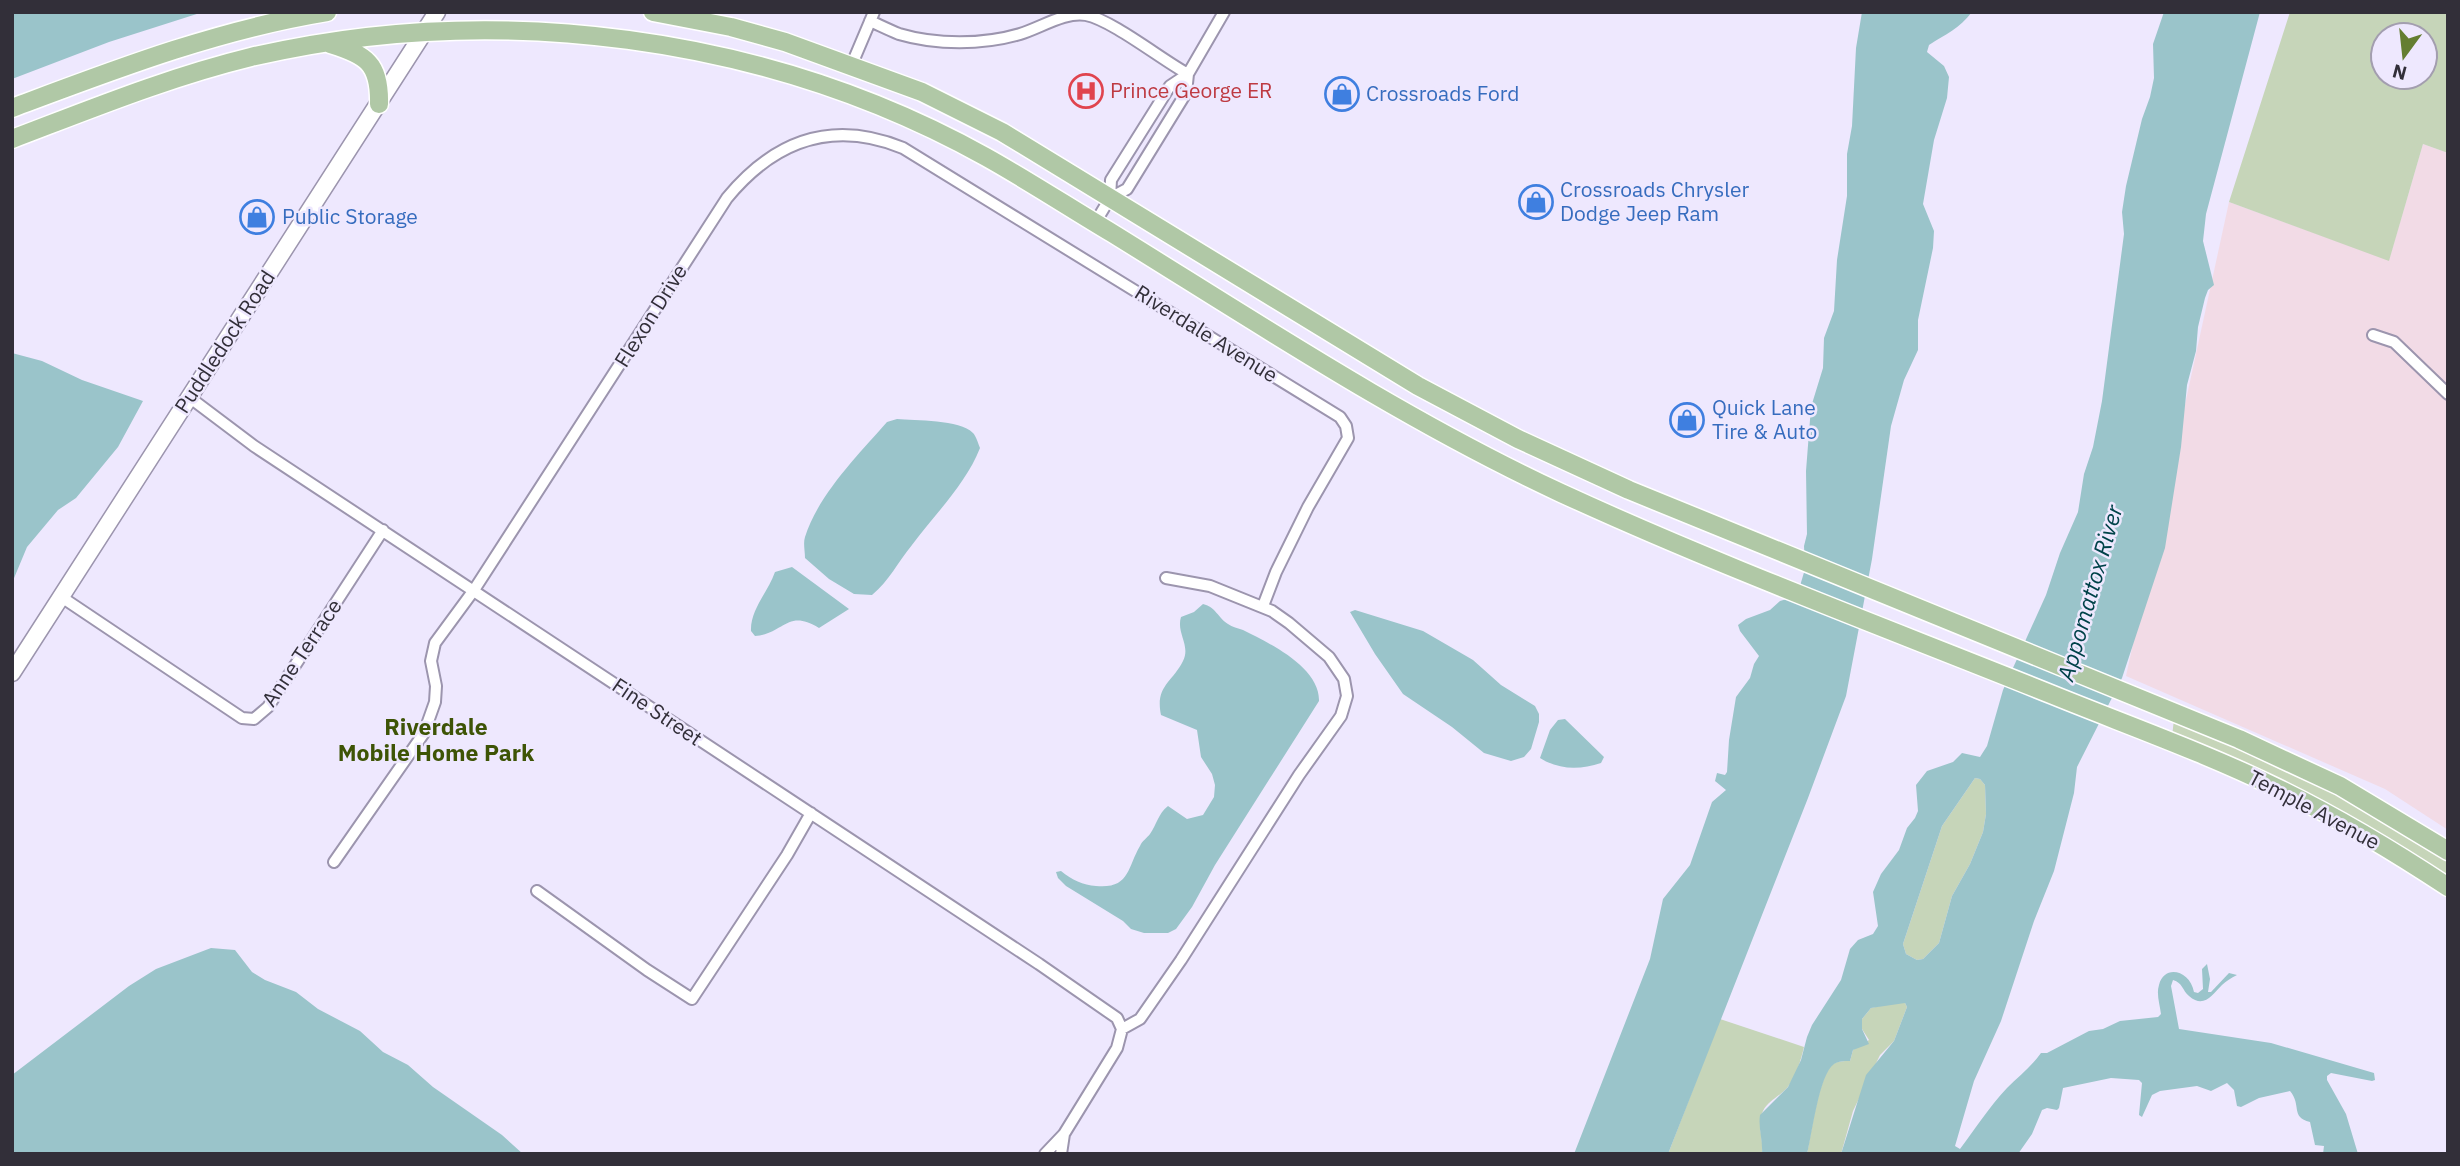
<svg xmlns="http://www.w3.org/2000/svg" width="2460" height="1166" font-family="'IBM Plex Sans',sans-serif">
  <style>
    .commercial { fill: #f2dbe6 }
    .green { fill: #c6d5b9; fill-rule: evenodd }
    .water { fill: #9ac4ca; fill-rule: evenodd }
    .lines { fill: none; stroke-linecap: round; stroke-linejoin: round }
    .street-casing { stroke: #9c95ae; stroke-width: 14 }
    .secondary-casing { stroke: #9c95ae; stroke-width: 19 }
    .primary-casing { stroke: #fff; stroke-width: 21 }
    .street { stroke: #fff; stroke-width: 10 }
    .secondary { stroke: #fff; stroke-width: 16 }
    .primary { stroke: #b0c8a6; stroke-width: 18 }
    .labels { text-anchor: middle; stroke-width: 5; stroke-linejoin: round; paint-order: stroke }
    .health-label { font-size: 21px; fill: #be3a42; stroke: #eee8fe; text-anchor: start }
    .shop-label { font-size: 21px; fill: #366cbe; stroke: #eee8fe; text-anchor: start }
    .street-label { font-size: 21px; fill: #322f39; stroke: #eee8fe }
    .water-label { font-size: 23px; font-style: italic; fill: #004249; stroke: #eee8fe }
    .neighbourhood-label { font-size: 23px; font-weight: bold; fill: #3e5406; stroke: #eee8fe }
  </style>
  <rect width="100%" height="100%" fill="#eee8fe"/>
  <path class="commercial" d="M2423,144l25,9v677l-63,-41 -259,-113 103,-474 160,58z"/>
  <path class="green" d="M2290,12h158v141l-25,-9 -34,117 -160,-59zM2383,35h42v42h-42z
    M2174,719l157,70 117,70v21l-276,-143z
    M1975,778l5,1 5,6 1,29 -3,18 -13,32 -18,32 -13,47 -16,16 -6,1 -11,-6 -3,-10 39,-118z
    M1898,1002l7,1 2,4 -13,34 -14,14 -27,56 -12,43h-34c4,-19 12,-80 26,-90 5,-3 11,-3 17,-3l3,-11 16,-10 -7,-11v-10l9,-11z
    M1720,1019l84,28c-3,13 -8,30 -17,41 -7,8 -19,13 -24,23 -7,12 1,28 -1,43h-94z"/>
  <path class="water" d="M12,12h191l-94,30 -97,37z
    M1862,12h110c-13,17 -26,22 -43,33l-2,7 17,14 5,11 -2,21 -13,42 -11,64 11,27 -1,17 -15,72v30l-14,30 -13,46 -19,133 -26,137 -38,102 -140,356h-94l76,-195 13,-60 27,-34 22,-63 14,-12 -11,-9 2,-8 8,2 2,-3 2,-32 7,-43 14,-19 4,-14 5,-8 -19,-25 -2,-6 8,-6 24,-9 10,-9 17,-5 8,-27 -1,-23 3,-12 -1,-63 5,-64 12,-39 1,-30 10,-27 3,-51 10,-64v-42l5,-28 4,-78z
    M2164,12h96l-54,202 -3,27 11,44 -6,5 -3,8 -7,29 -2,24 -9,34 -6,62 -16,101 -43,130 -45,89 -3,26 -20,78 -20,50 -33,100 -27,60 -19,65 5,3c15,-20 29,-42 47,-61 12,-12 24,-21 34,-35h6l42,-22 14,-2 17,-8 38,-4 3,-3c-1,-9 -5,-20 -2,-29 5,-21 31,-15 35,7l4,1 5,-4 -1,-20 5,-5 3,15 -2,13h3l18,-19 8,2c-6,3 -11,6 -15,10 -10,10 -18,24 -33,11 -7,-6 -6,-13 -16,-16l-2,6 8,43 92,14 103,30 1,7 -3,1 -41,-8 -4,3v4l19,34 12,40h-35l1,-8 -9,-1 -5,-23c-20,-5 -8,-17 -20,-31l-31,7 -18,9 -4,-1 -3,-16 -7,-7 -16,8 -14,-5 -37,5 -8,4 -10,22 -3,-2 3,-32 -3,-3 -28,-2 -48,10 -4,20 -2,2 -10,-2 -5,2 -10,24 -14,20h-177l25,-79 28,-34 13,-34 -2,-4 -34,5 -9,11v10l7,15 -16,6 -3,11c-6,0 -11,0 -16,3 -15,10 -22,71 -27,90h-45c1,-14 -4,-26 -2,-39l28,-28 13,-27 6,-23 5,-12 29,-45 9,-31 8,-9 15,-6 5,-8 -5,-34 8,-18 18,-24 8,-22 8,-10 3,-7 -2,-26 11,-14 26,-9 9,-9 18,4 7,-11 16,-56 43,-95 14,-42 18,-41 6,-38 9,-27 9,-46 22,-167 -2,-22 4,-26 16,-67 8,-22 4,-19 -1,-34zM1975,778l5,1 5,6 1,29 -3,18 -13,32 -18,32 -13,47 -16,16 -6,1 -11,-6 -3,-10 39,-118z
    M12,353l30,8 40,19 61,21 -25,46 -42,51 -18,12 -31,37 -15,36z
    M897,419c18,2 63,0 76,14 3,3 5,10 7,15 -14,36 -45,66 -68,97 -14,17 -23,36 -40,50l-18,-1 -25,-15 -24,-21c0,-7 -2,-15 0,-21 13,-42 54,-83 82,-115z
    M792,567l57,42 -30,19c-32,-20 -35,6 -64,8l-4,-5c-1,-21 17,-39 24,-59z
    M1203,604c13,3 15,14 25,20 4,3 10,4 15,6 26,13 77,37 76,71l-104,164 -23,42 -16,22 -8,4h-24l-13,-4 -8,-8 -57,-35 -8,-8 -2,-6 5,-1c11,9 22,14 35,15 34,3 31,-18 44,-40 2,-5 7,-8 10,-12 7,-10 8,-20 18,-28l19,13 16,-4 11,-18 1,-12 -3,-11 -11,-17 -4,-27 -36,-15c-6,-29 11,-32 22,-54 8,-16 -7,-28 -2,-44l13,-5z
    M1355,610l68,21 50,29 28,25 34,21 4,8v8l-8,27 -7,8 -13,4 -27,-8 -32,-26 -49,-33 -28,-40 -25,-42z
    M1565,719l39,38 -3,6c-21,7 -42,7 -61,-5l10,-28 8,-10z
    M211,948l24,2 17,22 13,8 31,12 22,17 42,22 23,21 25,13 25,22 69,48 21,19h-511v-79l117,-89 27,-17z"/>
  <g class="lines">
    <g class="street-casing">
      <path id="street" d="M870,21c9,4 19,9 29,13 37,11 84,11 121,0 20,-6 46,-23 66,-19 26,5 76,45 102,59
        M852,64l22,-52
        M1110,198l17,-9 59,-96 2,-19 36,-62
        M1095,223l15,-25 1,-18 59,-94 18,-12
        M2373,335l21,7 54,52
        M189,397l65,49 785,518 78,54 5,11 -5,19 -53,86 -19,20
        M60,596l182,122 12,1 14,-12 115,-177
        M334,862l90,-129 11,-31 1,-16 -5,-25 4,-18 39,-53 253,-392c47,-57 105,-79 176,-50l437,269 6,9 2,12 -40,69 -32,65 -13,34
        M537,891l110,79 45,29 95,-144 24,-42
        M1122,1029l18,-10 41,-59 118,-185 42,-59 6,-20 -3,-17 -15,-22 -40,-34 -17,-12 -62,-25 -44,-8
        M1061,1154l3,-20"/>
    </g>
    <g class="secondary-casing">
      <path id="secondary" d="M12,673l425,-661"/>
    </g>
    <g class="primary-casing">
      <path id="primary" d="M653,12l78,15 54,15 137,50 80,40 416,254 100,53 111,51 610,249 101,47 108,65
        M330,44c36,11 50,19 49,60
        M12,108c104,-39 205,-78 315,-96
        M12,139c79,-30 157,-62 239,-82 245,-57 516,-22 735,100 43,24 84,51 126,76 147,91 292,187 449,260 161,74 328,136 492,202 74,30 150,57 222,92 60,29 117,63 173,100"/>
    </g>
    <use href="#street" class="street"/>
    <use href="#secondary" class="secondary"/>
    <use href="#primary" class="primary"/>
  </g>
  <defs>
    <g id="hospital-ring" transform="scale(1.75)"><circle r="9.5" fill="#eee8fe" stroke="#e0444e" stroke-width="1.5"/><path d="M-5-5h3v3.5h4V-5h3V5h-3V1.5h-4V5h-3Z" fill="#e0444e"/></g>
    <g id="shop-ring" transform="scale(1.75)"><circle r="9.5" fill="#eee8fe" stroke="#3f7fe0" stroke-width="1.5"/><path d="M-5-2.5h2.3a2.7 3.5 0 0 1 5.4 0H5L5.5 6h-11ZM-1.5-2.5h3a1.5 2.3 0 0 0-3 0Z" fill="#3f7fe0"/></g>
  </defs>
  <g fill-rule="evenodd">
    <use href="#hospital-ring" x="1086" y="91"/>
    <use href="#shop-ring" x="1342" y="94"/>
    <use href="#shop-ring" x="1536" y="202"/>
    <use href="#shop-ring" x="257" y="217"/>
    <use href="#shop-ring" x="1687" y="420"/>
  </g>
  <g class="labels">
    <g class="health-label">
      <text x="1110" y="98">Prince George ER</text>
    </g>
    <g class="shop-label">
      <text x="1366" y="101">Crossroads Ford</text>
      <text x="1560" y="197">Crossroads Chrysler<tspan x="1560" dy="24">Dodge Jeep Ram</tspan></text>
      <text x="282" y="224">Public Storage</text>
      <text x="1712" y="415">Quick Lane<tspan x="1712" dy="24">Tire &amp; Auto</tspan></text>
    </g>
    <g class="street-label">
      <text transform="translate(651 316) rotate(-58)" y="7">Flexon Drive</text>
      <text transform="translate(1206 334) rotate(32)" y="7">Riverdale Avenue</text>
      <text transform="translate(225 342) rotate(-57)" y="7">Puddledock Road</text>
      <text transform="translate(302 653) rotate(-56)" y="7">Anne Terrace</text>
      <text transform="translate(657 712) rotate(34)" y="7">Fine Street</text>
      <text transform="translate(2314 810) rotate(28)" y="7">Temple Avenue</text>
    </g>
    <g class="water-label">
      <text transform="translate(2090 593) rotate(-74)" y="8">Appomattox River</text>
    </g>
    <g class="neighbourhood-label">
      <text x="436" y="735">Riverdale<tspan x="436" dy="26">Mobile Home Park</tspan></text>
    </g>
  </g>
  <rect width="2460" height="1166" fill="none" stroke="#322f39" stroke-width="28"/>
  <g transform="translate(2404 56) rotate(195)"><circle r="33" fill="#eee8fe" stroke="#a39eaf" stroke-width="2"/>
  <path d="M0-5L12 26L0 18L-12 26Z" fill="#647e31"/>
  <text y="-10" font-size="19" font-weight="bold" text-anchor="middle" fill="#322f39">N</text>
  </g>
</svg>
